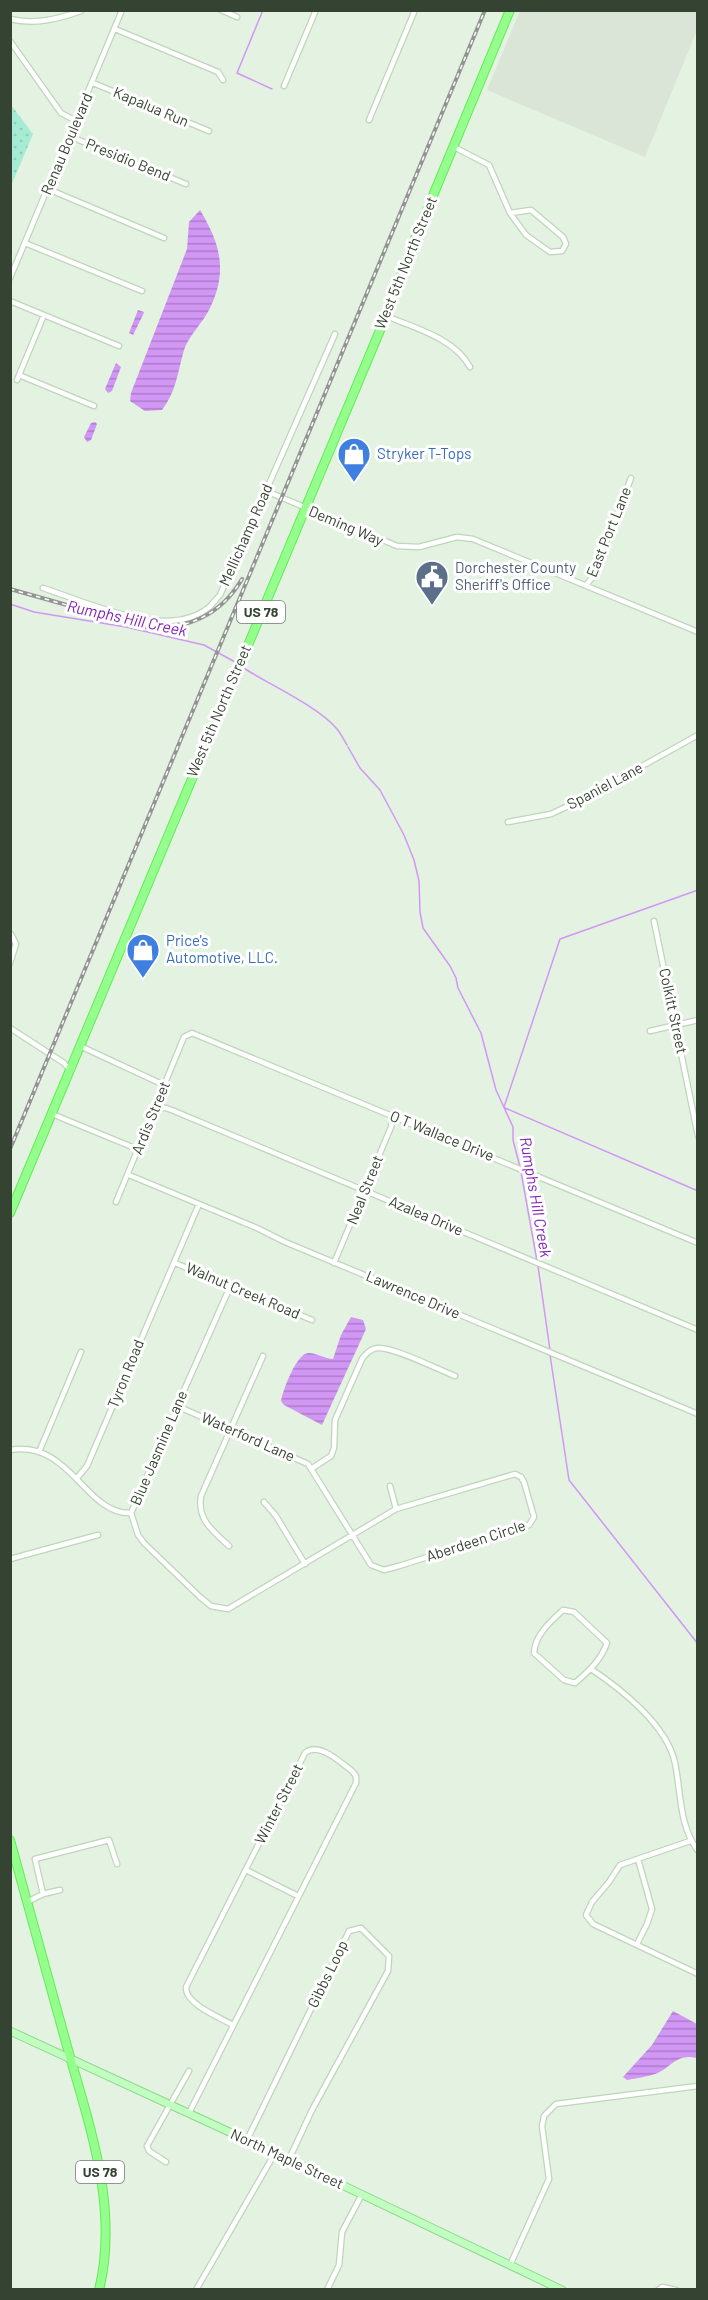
<svg xmlns="http://www.w3.org/2000/svg" width="708" height="2300" font-family="Barlow,sans-serif">
  <style>
    .industrial { fill: #dae4d7 }
    .grass { fill: url(#grass-dots) }
    .water { fill: url(#water-rules) }
    .lines { fill: none; stroke-linecap: round; stroke-linejoin: round }
    .stream { stroke: #d297f5; stroke-width: 1.5 }
    .street-casing { stroke: #bed6ba; stroke-width: 7 }
    .secondary-casing { stroke: #90d68d; stroke-width: 9 }
    .primary-casing { stroke: #62ec55; stroke-width: 10 }
    .street { stroke: #fff; stroke-width: 4.5 }
    .secondary { stroke: #c0ffbf; stroke-width: 7 }
    .primary { stroke: #95ff8e; stroke-width: 8 }
    .rail-casing { stroke: #939393; stroke-width: 4 }
    .rail { stroke: #fff; stroke-width: 1.5; stroke-dasharray: 4.5; stroke-linecap: butt }
    .labels { text-anchor: middle; stroke-width: 6; stroke-linejoin: round; paint-order: stroke }
    .shield { fill: #fff; stroke: #727c70; stroke-width: 1.5 }
    .shield-label { font-size: 14px; font-weight: bold; fill: #354432 }
    .street-label { font-size: 15px; fill: #354432; stroke: #fff }
    .shop-label { font-size: 15px; fill: #366cbe; stroke: #fff; text-anchor: start }
    .service-label { font-size: 15px; fill: #4e5e75; stroke: #fff; text-anchor: start }
    .water-label { font-size: 16px; font-style: italic; fill: #8224b6; stroke: #fff }
  </style>
  <defs>
    <pattern id="grass-dots" width="8" height="8" patternUnits="userSpaceOnUse" patternTransform="scale(1.5)"><rect width="8" height="8" fill="#a6ebd4"/><path d="M2 2h.1M6 6h.1" fill="none" stroke="#90cbb6" stroke-width="1.8" stroke-linecap="round"/></pattern>
    <pattern id="water-rules" width="6" height="5" patternUnits="userSpaceOnUse" patternTransform="scale(1.5)"><rect width="6" height="5" fill="#d297f5"/><path d="M0 2.5h6" fill="none" stroke="#ab7dc7"/></pattern>
  </defs>
  <rect width="100%" height="100%" fill="#e3f2e1"/>
  <path class="industrial" d="M520,11h177v19l-52,127 -158,-67z"/>
  <path class="grass" d="M11,105l22,29 -22,52z"/>
  <path class="water" d="M200,210c21,35 28,62 9,100 -7,14 -20,25 -25,40 -6,21 -8,42 -22,60l-17,1 -15,-10 1,-8 56,-144 2,-27z
    M138,310l6,2 -1,3 -10,20 -4,-2z
    M116,363l5,4 -9,24 -4,2 -3,-4z
    M95,422l2,2 -6,16 -4,2 -3,-5 7,-14z
    M351,1317l12,3 3,9 -44,96 -38,-20 -3,-4c2,-11 16,-49 28,-48 8,0 16,6 24,6l8,-24z
    M673,2011l24,13v34c-22,-5 -25,10 -42,16 -9,3 -19,4 -28,6l-4,-3 29,-32z"/>
  <g class="lines">
    <path class="stream" d="M263,10l-26,63 35,16
      M10,604l24,8 92,15 78,18 31,17
      M242,667c26,17 76,39 95,62 4,5 7,11 10,16
      M348,747l12,21 20,22 24,45 10,25 5,21 1,31 3,16 27,38 6,12 2,10 23,45 15,57 17,37v13l7,27
      M504,1107l56,-168 138,-49
      M505,1108l193,83
      M521,1172l16,89
      M538,1266l12,84
      M550,1355l19,125 129,164"/>
    <g class="street-casing">
      <path id="street" d="M221,10l16,7
        M10,19c25,6 48,0 71,-8
        M115,29l103,43 5,8
        M10,41l51,72 15,8
        M93,83l116,48
        M284,86l32,-76
        M369,120l46,-110
        M69,136l117,48
        M454,147l35,18 21,48 16,22 24,17 12,-1 4,-7 -3,-7 -32,-27 -21,3
        M48,189l116,49
        M25,243l117,48
        M10,278l112,-268
        M10,301l109,45
        M386,316c29,12 68,22 84,51
        M19,375l75,31
        M17,380l27,-65
        M266,491l131,55 22,1 38,-10 16,2 225,93
        M586,585l6,-7 39,-100
        M43,588c44,14 123,53 165,20 4,-3 8,-9 12,-13l115,-261
        M508,822l43,-8 30,-14 117,-65
        M654,921l44,215
        M10,963l6,-19 -5,-10
        M10,1028l54,35 5,6
        M650,1031l48,-11
        M80,1046l84,39
        M154,1108h12l8,3 524,219
        M52,1114l85,35
        M129,1175l128,53 28,14 413,172
        M116,1202l68,-165 8,-4 506,210
        M175,1263l137,57
        M334,1263l57,-136 2,-11
        M177,1406l131,58 63,101 13,5 15,-4 130,-41 5,-8 -10,-35 -3,-5 -6,-3 -119,35 -168,100 -17,-3 -11,-9 -56,-54 -6,-8 -7,-22 42,-96 4,-11 53,-119
        M10,1450c61,-10 75,65 121,63
        M39,1452l42,-100
        M311,1469l20,-13 3,-8 1,-28 27,-61c4,-5 8,-10 15,-11 15,-2 62,22 78,28
        M77,1478l10,-12 112,-262
        M390,1486l6,23
        M264,1502l12,14 29,48
        M229,1546c-16,-15 -32,-26 -28,-50l62,-140
        M10,1559l88,-24
        M563,1610l11,2 33,31c-6,17 -18,28 -32,40l-11,-3 -30,-27c1,-18 16,-31 29,-43z
        M591,1669c30,20 76,56 84,94 6,29 4,63 23,88
        M690,1841l-70,24 -11,17 -17,20 -6,13 7,9 105,50
        M246,1870l52,26
        M43,1894l-8,-35 74,-19 8,24
        M27,1902l16,-8 17,-4
        M637,1944l10,-20 5,-15 -14,-50
        M189,2113l167,-330v-7l-4,-5c-12,-9 -34,-30 -47,-18l-119,234c-1,17 33,30 47,38
        M247,2140l102,-209 12,-3 28,28 -1,15 -76,139 -21,45 -4,4
        M166,2162l-17,-11 -2,-5 42,-75
        M510,2265l39,-86 -7,-53 2,-10 12,-12 142,-18
        M196,2290l79,-137
        M327,2290l12,-25 3,-33 20,-38
        M658,2290l4,-3 14,3"/>
    </g>
    <g class="secondary-casing">
      <path id="secondary" d="M10,2031l265,122 287,137"/>
    </g>
    <g class="primary-casing">
      <path id="primary" d="M10,1213l376,-897 29,-77 95,-229
        M10,1840c18,66 37,132 55,199 22,80 55,166 34,251"/>
    </g>
    <use href="#street" class="street"/>
    <use href="#secondary" class="secondary"/>
    <use href="#primary" class="primary"/>
    <g class="rail-casing">
      <path id="rail" d="M10,589l135,38c41,4 76,-12 97,-48
        M10,1149l475,-1139"/>
    </g>
    <use href="#rail" class="rail"/>
  </g>
  <defs>
    <g id="shop-pin" transform="scale(1.725)"><path d="M0 17L-7.5 6A9.5 9.5 0 1 1 7.5 6Z" fill="#3f7fe0" stroke="#fff"/><path d="M-5-2.5h2.3a2.7 3.5 0 0 1 5.4 0H5L5.5 6h-11ZM-1.5-2.5h3a1.5 2.3 0 0 0-3 0Z" fill="#fff"/></g>
    <g id="civic-pin" transform="scale(1.725)"><path d="M0 17L-7.5 6A9.5 9.5 0 1 1 7.5 6Z" fill="#5c6f8a" stroke="#fff"/><path d="M-.6-6.5H3V-4.5H.6V-3L4-1V1h2V6H-6V1h2V-1L-.6-3ZM-1.2 2.5V6h2.4V2.5Z" fill="#fff"/></g>
  </defs>
  <g fill-rule="evenodd">
    <use href="#shop-pin" x="354" y="454"/>
    <use href="#civic-pin" x="432" y="577"/>
    <use href="#shop-pin" x="143" y="950"/>
  </g>
  <g class="labels">
    <g class="shield">
      <rect x="237" y="601" width="48" height="22" rx="4.5"/>
      <rect x="76" y="2161" width="48" height="22" rx="4.5"/>
    </g>
    <g class="shield-label">
      <text x="261" y="617">US 78</text>
      <text x="100" y="2177">US 78</text>
    </g>
    <g class="street-label">
      <text transform="translate(151 107) rotate(23)" y="5">Kapalua Run</text>
      <text transform="translate(67 144) rotate(-67)" y="5">Renau Boulevard</text>
      <text transform="translate(128 160) rotate(22)" y="5">Presidio Bend</text>
      <text transform="translate(406 263) rotate(-68)" y="5">West 5th North Street</text>
      <text transform="translate(346 526) rotate(23)" y="5">Deming Way</text>
      <text transform="translate(609 532) rotate(-68)" y="5">East Port Lane</text>
      <text transform="translate(246 535) rotate(-66)" y="5">Mellichamp Road</text>
      <text transform="translate(219 711) rotate(-67)" y="5">West 5th North Street</text>
      <text transform="translate(605 786) rotate(-28)" y="5">Spaniel Lane</text>
      <text transform="translate(673 1011) rotate(78)" y="5">Colkitt Street</text>
      <text transform="translate(151 1118) rotate(-68)" y="5">Ardis Street</text>
      <text transform="translate(442 1136) rotate(22)" y="5">O T Wallace Drive</text>
      <text transform="translate(365 1190) rotate(-68)" y="5">Neal Street</text>
      <text transform="translate(426 1216) rotate(23)" y="5">Azalea Drive</text>
      <text transform="translate(243 1291) rotate(23)" y="5">Walnut Creek Road</text>
      <text transform="translate(413 1295) rotate(23)" y="5">Lawrence Drive</text>
      <text transform="translate(126 1374) rotate(-68)" y="5">Tyron Road</text>
      <text transform="translate(248 1437) rotate(24)" y="5">Waterford Lane</text>
      <text transform="translate(159 1448) rotate(-67)" y="5">Blue Jasmine Lane</text>
      <text transform="translate(476 1541) rotate(-18)" y="5">Aberdeen Circle</text>
      <text transform="translate(279 1804) rotate(-63)" y="5">Winter Street</text>
      <text transform="translate(328 1974) rotate(-64)" y="5">Gibbs Loop</text>
      <text transform="translate(287 2159) rotate(25)" y="5">North Maple Street</text>
    </g>
    <g class="shop-label">
      <text x="377" y="459">Stryker T-Tops</text>
      <text x="166" y="946">Price's<tspan x="166" dy="17">Automotive, LLC.</tspan></text>
    </g>
    <g class="service-label">
      <text x="455" y="573">Dorchester County<tspan x="455" dy="17">Sheriff's Office</tspan></text>
    </g>
    <g class="water-label">
      <text transform="translate(127 618) rotate(12)" y="6">Rumphs Hill Creek</text>
      <text transform="translate(536 1197) rotate(80)" y="6">Rumphs Hill Creek</text>
    </g>
  </g>
  <rect width="708" height="2300" fill="none" stroke="#354432" stroke-width="24"/>
</svg>
